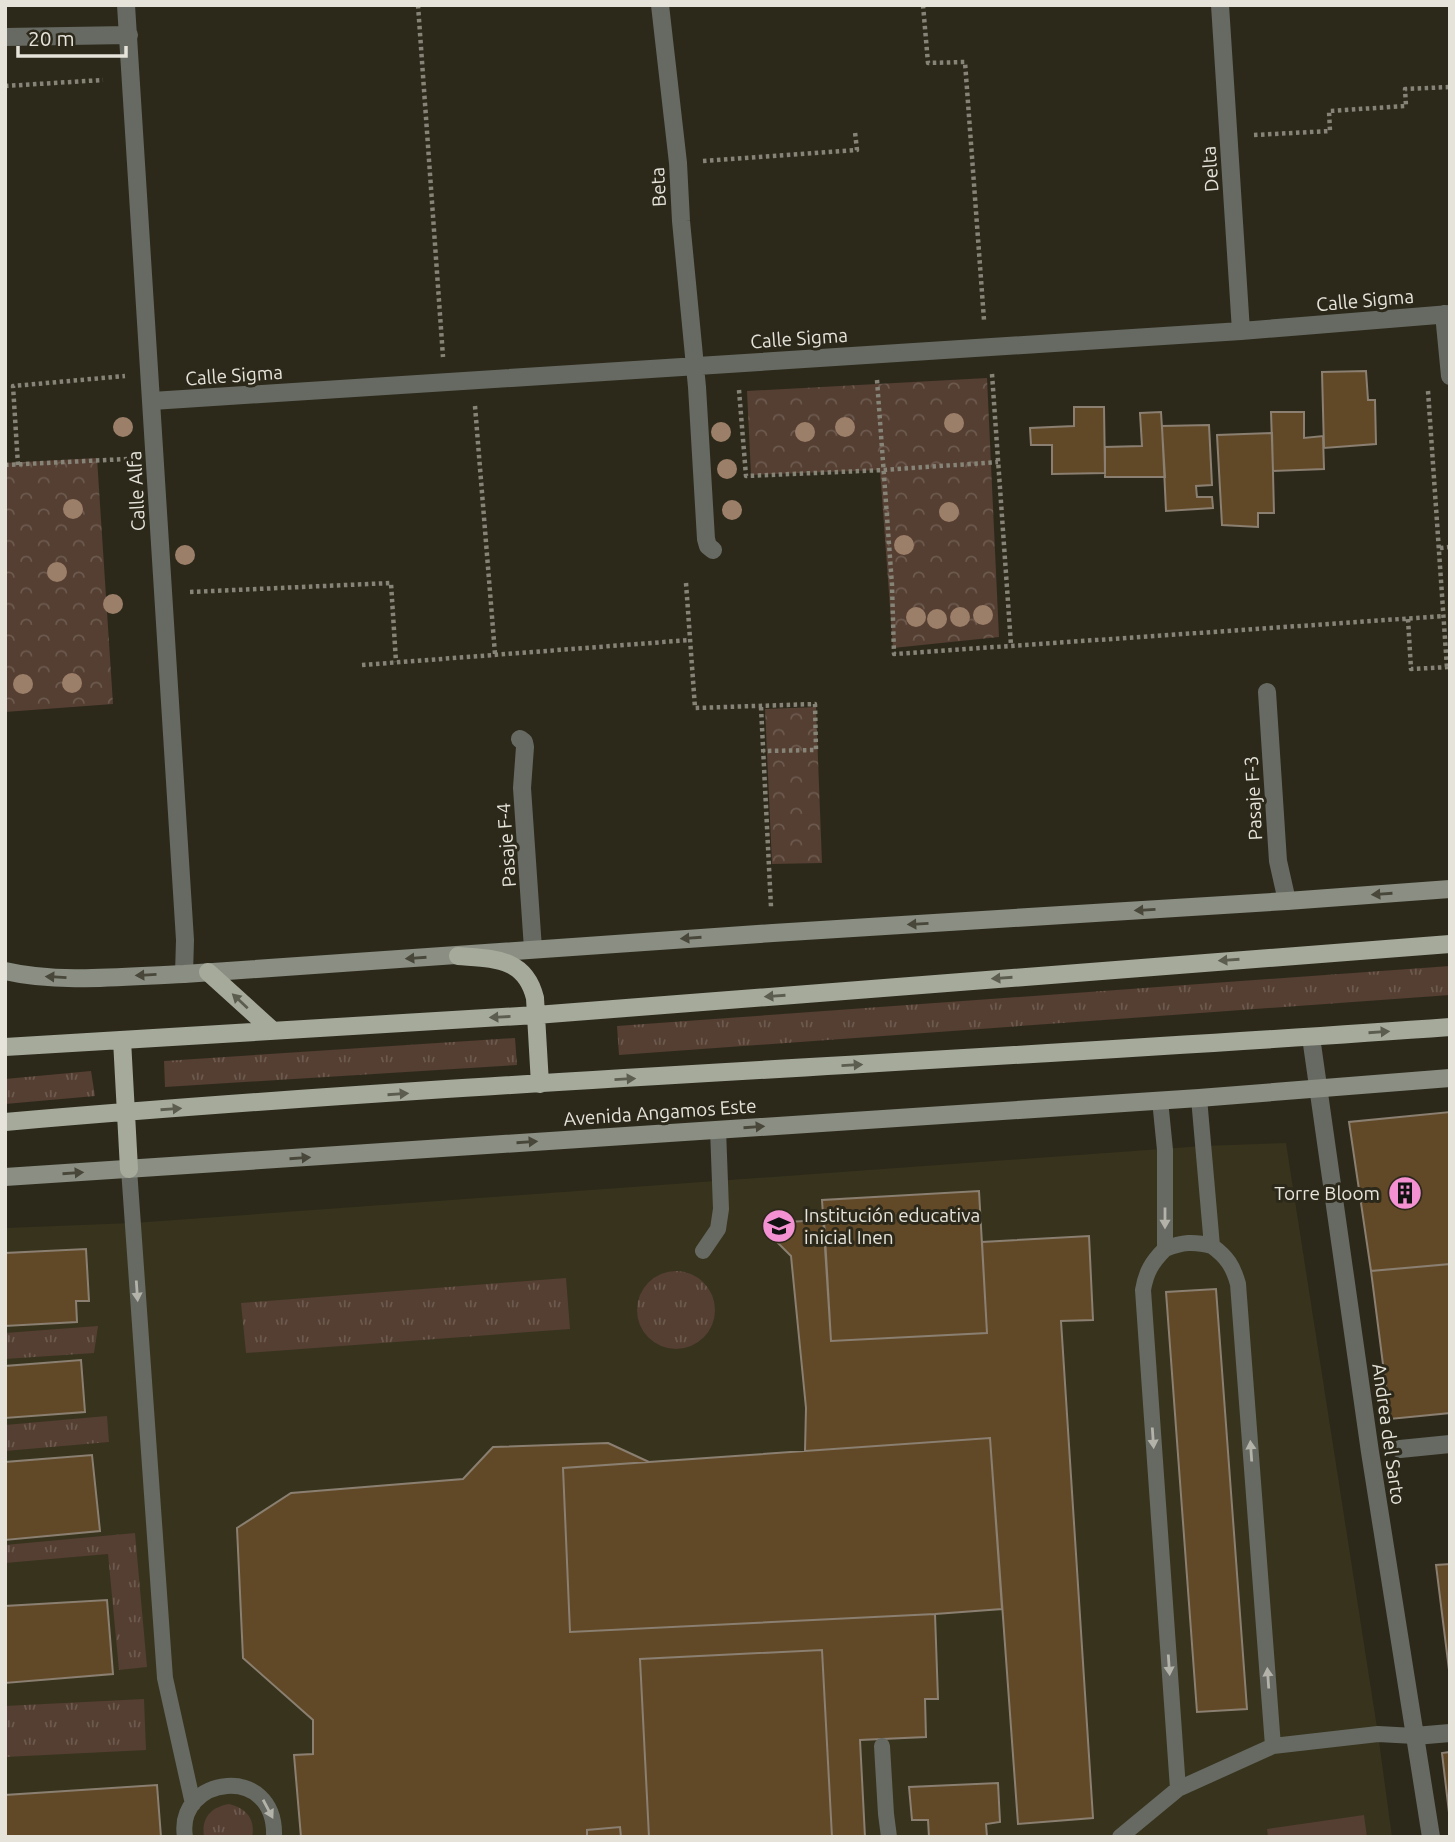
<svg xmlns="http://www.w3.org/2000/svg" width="1455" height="1842" font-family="Ubuntu,sans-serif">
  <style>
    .built { fill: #37331d }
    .grass { fill: url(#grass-tufts) }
    .park { fill: url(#park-crowns) }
    .garden { fill: #553e32 }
    .building { fill: #614928; stroke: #8a7f70; stroke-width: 2 }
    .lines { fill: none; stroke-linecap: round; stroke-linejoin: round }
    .path { stroke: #868377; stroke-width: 4.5; stroke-dasharray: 3.5 3.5; stroke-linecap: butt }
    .lane { stroke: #676a62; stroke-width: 16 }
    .street { stroke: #676a62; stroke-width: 18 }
    .secondary { stroke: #8a8e83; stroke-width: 18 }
    .primary { stroke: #a5aa9b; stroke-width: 18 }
    .tree { fill: #9c7f69 }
    .oneway { fill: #48473a }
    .oneway2 { fill: #5c5d4e }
    .oneway3 { fill: #b3b3aa }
    .labels { text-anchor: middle; stroke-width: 6; stroke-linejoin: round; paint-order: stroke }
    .street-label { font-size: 19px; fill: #e5e3da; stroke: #2c291b }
    .poi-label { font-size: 19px; fill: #e5e3da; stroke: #2c291b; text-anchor: end }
  </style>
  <defs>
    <pattern id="grass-tufts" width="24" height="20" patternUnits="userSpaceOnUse" patternTransform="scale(1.75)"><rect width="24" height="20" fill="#553e32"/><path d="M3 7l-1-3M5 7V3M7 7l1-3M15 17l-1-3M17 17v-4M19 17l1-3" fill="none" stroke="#6d5a4f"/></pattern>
    <pattern id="park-crowns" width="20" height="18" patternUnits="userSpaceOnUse" patternTransform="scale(1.75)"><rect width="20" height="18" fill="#553e32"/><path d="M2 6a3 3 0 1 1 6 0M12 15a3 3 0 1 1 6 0" fill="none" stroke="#6d5a4f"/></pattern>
  </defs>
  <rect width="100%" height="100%" fill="#2c291b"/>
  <path class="built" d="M1286,1143l92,591 14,103h-1387v-609l128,-5 1070,-77z"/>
  <path class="grass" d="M1450,966v29l-831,60 -2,-29z
    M515,1038l2,27 -352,22 -1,-26z
    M91,1071l4,25 -90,8v-25z
    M637 1310a39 39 0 1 1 78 0a39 39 0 1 1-78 0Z
    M566,1278l4,51 -324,24 -5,-50z
    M98,1326l-4,27 -89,6v-26z
    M107,1416l2,26 -104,9v-26z
    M135,1533l12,134 -28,3 -11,-116 -103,9v-18z
    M144,1699l2,51 -141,7v-51z
    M229,1804c17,4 27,15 23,33h-48c-3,-19 7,-30 25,-33z"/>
  <path class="park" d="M987,378l12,259 -106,11 -13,-178 -129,5 -4,-84z
    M97,458l16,246 -108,8v-249z
    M816,707l6,156 -50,1 -7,-155z"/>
  <path class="garden" d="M1364,1815l3,22h-99l-1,-8z"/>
  <path class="building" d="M1366,371l2,29h7l1,44 -52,4 -2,-76z
    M1074,407h30l1,66 -53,1v-29h-21l-1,-17 44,-2z
    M1161,412l4,65h-60v-30l37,-1 -2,-33z
    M1271,412h33v26l19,-2 1,33 -51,2z
    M1209,425l3,60 -16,1 1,11h15l1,11 -47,3 -4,-85z
    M1272,433l2,80h-16v14l-36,-2 -5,-90z
    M1450,1112v152l-79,7 -22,-149z
    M979,1191l8,142 -156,8 -9,-141z
    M824,1220l7,121 156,-8 -5,-91 107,-6 4,84 -32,1 32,497 -75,6 -28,-386 -185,13 1,-43 -15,-152 -23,-23 -1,-10z
    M86,1249l3,52h-13l1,21 -72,4v-73z
    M1450,1264v149l-60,6 -19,-148z
    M1216,1289l31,420 -50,3 -31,-420z
    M81,1360l4,52 -80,6v-52z
    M990,1438l12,171 -67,5 -365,18 -7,-164z
    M608,1443l41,19 -86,6 7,164 365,-18 3,85h-13l1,38 -66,3 5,97h-33l-10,-187 -182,9 9,178h-28l-1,-10 -33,3v7h-286l-7,-82 19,-1v-34l-70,-62 -6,-130 54,-35 172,-14 30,-32z
    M92,1455l8,76 -95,9v-78z
    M1450,1564v114l-14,-113z
    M107,1600l6,74 -108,9v-77z
    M822,1650l10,187h-183l-9,-178z
    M1450,1752v69l-8,-68z
    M998,1783l2,39 -14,2 1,13h-58l-1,-17h-16l-3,-33z
    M157,1785l4,52h-156v-42z
    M620,1827l1,10h-34v-7z"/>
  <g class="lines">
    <path class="path" d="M418,5l25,352
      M923,5l5,58 37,-1 19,258
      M5,86l98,-6
      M1254,135l76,-4 -1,-20 77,-5 -1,-17 45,-2
      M703,161l154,-11 -2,-18
      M992,374l19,271
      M877,380l15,205 2,69 550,-38
      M739,390l7,86 138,-6 114,-8
      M1428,391l19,277
      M475,406l20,248
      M5,465l122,-6
      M18,465l-5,-79 112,-10
      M1440,548l10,-1
      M686,583l9,125 120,-4 1,46 -53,1
      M190,592l201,-9 5,79
      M1408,619l3,50 38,-2
      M362,665l328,-25
      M761,707l10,200"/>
    <path class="lane" d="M1199,1098l13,148c15,11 21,20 26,38l35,462
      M1160,1100l5,50v99c-13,13 -19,23 -22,41l35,499
      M129,1169l36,509 28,126
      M1165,1249c17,-7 29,-8 47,-3
      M703,1251l15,-22 3,-20 -3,-80
      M882,1746l4,68 3,23
      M185,1837c-10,-61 92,-75 89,0
      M1120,1837l58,-48 95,-43 105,-12 37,2"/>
    <path class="street" d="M126,5l59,935 -1,34
      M660,5l18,158 3,58 16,166 9,152 2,7 5,4
      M1220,5l21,326
      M5,37l124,-2
      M1444,314l6,62
      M152,401l1089,-70 209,-17
      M1267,692l11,169 9,40
      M520,739l4,3 1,5 -3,41 11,161
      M1311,1037l59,415 61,385
      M1400,1449l50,-5
      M1415,1736l35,-3"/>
    <path class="secondary" d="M5,971c55,13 123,5 179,3l589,-41 514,-32 163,-12
      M5,1177l1194,-79 251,-20"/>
    <path class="primary" d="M458,956c35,3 67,1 77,42l5,86
      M208,972l64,58
      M122,1040l7,129
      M5,1047l531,-32 914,-71
      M5,1122c481,-42 964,-60 1445,-95"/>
  </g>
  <g class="tree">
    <circle cx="954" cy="423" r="10"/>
    <circle cx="123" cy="427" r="10"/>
    <circle cx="845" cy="427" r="10"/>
    <circle cx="721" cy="432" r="10"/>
    <circle cx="805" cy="432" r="10"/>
    <circle cx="727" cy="469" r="10"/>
    <circle cx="73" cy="509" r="10"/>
    <circle cx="732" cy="510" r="10"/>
    <circle cx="949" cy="512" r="10"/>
    <circle cx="904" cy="545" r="10"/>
    <circle cx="185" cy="555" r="10"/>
    <circle cx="57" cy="572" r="10"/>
    <circle cx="113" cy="604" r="10"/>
    <circle cx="983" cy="615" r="10"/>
    <circle cx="916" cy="617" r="10"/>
    <circle cx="960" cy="617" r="10"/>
    <circle cx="937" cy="619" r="10"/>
    <circle cx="72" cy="683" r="10"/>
    <circle cx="23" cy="684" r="10"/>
  </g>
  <defs><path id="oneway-solid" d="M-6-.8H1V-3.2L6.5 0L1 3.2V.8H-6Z" transform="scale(1.75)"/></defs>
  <g class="oneway">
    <use href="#oneway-solid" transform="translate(1382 894) rotate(176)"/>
    <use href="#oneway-solid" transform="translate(1145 910) rotate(177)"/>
    <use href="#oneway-solid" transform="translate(918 924) rotate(177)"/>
    <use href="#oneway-solid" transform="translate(691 938) rotate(176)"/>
    <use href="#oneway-solid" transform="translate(416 958) rotate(176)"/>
    <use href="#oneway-solid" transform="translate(146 975) rotate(177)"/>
    <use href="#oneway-solid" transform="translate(56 977) rotate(-177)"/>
    <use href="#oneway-solid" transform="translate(754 1127) rotate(-4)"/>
    <use href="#oneway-solid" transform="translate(527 1142) rotate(-4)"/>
    <use href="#oneway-solid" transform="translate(300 1158) rotate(-4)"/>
    <use href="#oneway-solid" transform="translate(73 1173) rotate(-4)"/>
  </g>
  <g class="oneway2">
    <use href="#oneway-solid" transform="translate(1229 960) rotate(176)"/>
    <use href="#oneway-solid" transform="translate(1002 978) rotate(176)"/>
    <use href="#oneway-solid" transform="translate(775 996) rotate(176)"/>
    <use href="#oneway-solid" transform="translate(240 1001) rotate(-137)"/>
    <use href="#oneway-solid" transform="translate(500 1017) rotate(177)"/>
    <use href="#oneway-solid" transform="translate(1379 1032) rotate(-4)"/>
    <use href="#oneway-solid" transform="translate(852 1065) rotate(-3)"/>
    <use href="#oneway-solid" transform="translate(625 1079) rotate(-3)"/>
    <use href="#oneway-solid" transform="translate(398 1094) rotate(-4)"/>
    <use href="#oneway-solid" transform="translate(171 1109) rotate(-4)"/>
  </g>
  <g class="oneway3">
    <use href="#oneway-solid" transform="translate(1165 1218) rotate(90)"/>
    <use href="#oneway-solid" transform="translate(137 1291) rotate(86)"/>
    <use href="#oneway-solid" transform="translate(1153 1438) rotate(86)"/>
    <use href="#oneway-solid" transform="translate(1251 1451) rotate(-94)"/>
    <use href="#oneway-solid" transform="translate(1169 1665) rotate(86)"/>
    <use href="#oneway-solid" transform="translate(1268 1678) rotate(-94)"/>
    <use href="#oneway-solid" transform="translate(268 1809) rotate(62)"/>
  </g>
  <defs>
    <g id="building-disc" transform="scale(1.75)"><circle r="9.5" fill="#f491d3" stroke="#2c291b"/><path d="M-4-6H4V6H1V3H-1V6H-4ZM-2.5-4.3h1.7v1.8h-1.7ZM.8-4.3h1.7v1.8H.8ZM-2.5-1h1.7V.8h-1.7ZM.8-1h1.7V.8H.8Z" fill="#111"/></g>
    <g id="school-disc" transform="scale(1.75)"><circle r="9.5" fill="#f491d3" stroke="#2c291b"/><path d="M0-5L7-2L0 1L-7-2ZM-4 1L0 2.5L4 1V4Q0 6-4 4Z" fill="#111"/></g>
  </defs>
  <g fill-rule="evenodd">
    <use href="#building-disc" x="1405" y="1193"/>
    <use href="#school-disc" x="779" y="1226"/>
  </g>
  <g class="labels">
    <g class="street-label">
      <text transform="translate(1210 169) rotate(-94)" y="7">Delta</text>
      <text transform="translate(658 187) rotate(-93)" y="7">Beta</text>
      <text transform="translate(1365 300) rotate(-5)" y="7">Calle Sigma</text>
      <text transform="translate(799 338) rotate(-4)" y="7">Calle Sigma</text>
      <text transform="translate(234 375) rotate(-4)" y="7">Calle Sigma</text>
      <text transform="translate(136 491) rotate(-93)" y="7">Calle Alfa</text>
      <text transform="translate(1253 798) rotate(-93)" y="7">Pasaje F-3</text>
      <text transform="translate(506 845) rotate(-94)" y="7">Pasaje F-4</text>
      <text transform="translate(660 1112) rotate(-4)" y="7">Avenida Angamos Este</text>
      <text transform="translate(1389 1434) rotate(82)" y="7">Andrea del Sarto</text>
    </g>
    <g class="poi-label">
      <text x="1380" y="1200">Torre Bloom</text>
      <text x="804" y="1222" text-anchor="start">Institución educativa<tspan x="804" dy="22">inicial Inen</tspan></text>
    </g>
  </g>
  <rect width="1455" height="1842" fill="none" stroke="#e5e3da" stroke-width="14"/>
  <path d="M18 46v10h108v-10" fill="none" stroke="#e5e3da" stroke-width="3.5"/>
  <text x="28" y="46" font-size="21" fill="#e5e3da" stroke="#2c291b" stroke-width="5" paint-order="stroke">20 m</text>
</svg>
